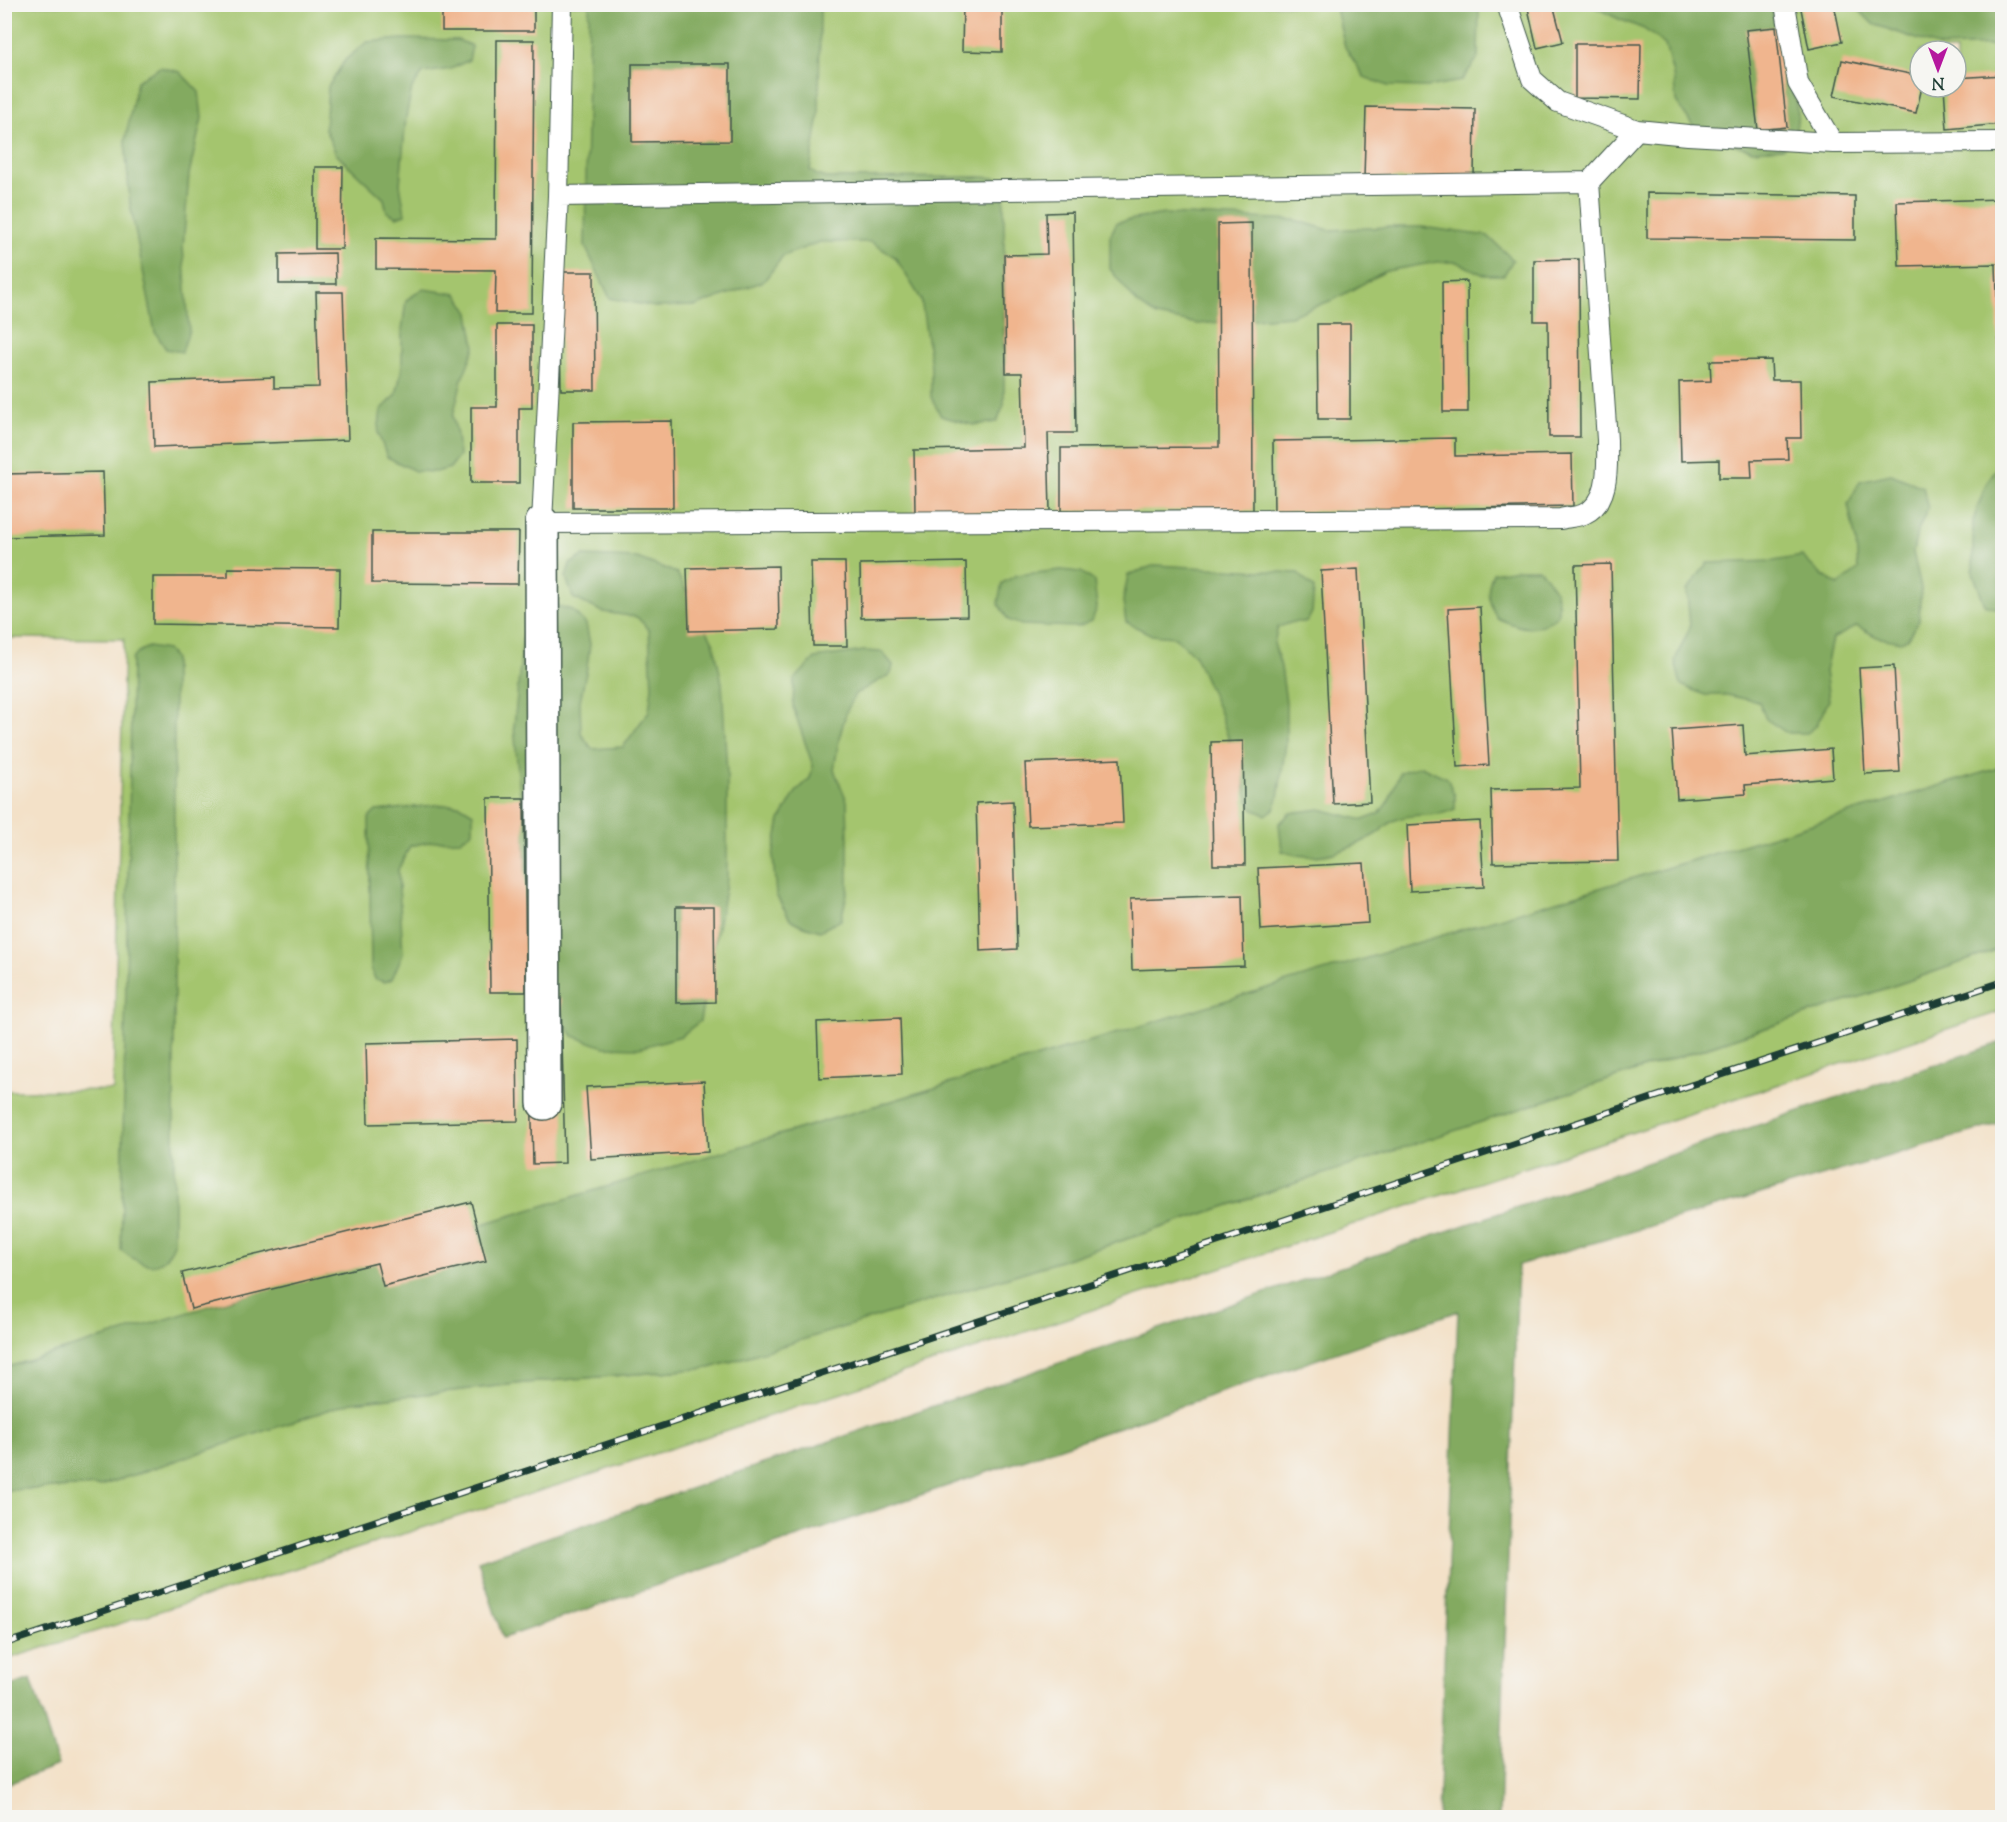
<svg xmlns="http://www.w3.org/2000/svg" width="2007" height="1822" font-family="'Sorts Mill Goudy',serif">
  <style>
    .green { fill: #a4c56e; stroke: #628151; stroke-width: 1.5; fill-rule: evenodd }
    .forest { fill: #83aa61; stroke: #51744a; stroke-width: 1.5 }
    .building { fill: #f0b58e }
    .lines { fill: none; stroke-linecap: round; stroke-linejoin: round }
    .lane-casing { stroke: #3f564a; stroke-width: 22 }
    .street-casing { stroke: #3f564a; stroke-width: 36 }
    .lane { stroke: #fff; stroke-width: 20 }
    .street { stroke: #fff; stroke-width: 33 }
    .rail-casing { stroke: #1f3d34; stroke-width: 7 }
    .rail { stroke: #f6f6f2; stroke-width: 4.5; stroke-dasharray: 14; stroke-linecap: butt }
  </style>
  <rect width="100%" height="100%" fill="#f6f6f2"/>
  <filter id="ink" filterUnits="userSpaceOnUse"><feTurbulence type="fractalNoise" baseFrequency=".0167" numOctaves="2"/><feDisplacementMap in="SourceGraphic" scale="12" xChannelSelector="R" yChannelSelector="G"/><feConvolveMatrix kernelMatrix="1 2 1 2 8 2 1 2 1" color-interpolation-filters="sRGB"/></filter>
  <filter id="wash" filterUnits="userSpaceOnUse"><feTurbulence type="fractalNoise" baseFrequency=".008" numOctaves="4" result="noise"/><feDisplacementMap in="SourceGraphic" scale="24" xChannelSelector="R" yChannelSelector="G"/><feGaussianBlur stdDeviation="1.35" result="paint"/><feColorMatrix in="noise" values="0 0 0 0 0 0 0 0 0 0 0 0 0 0 0 0 0 1.4 0 .05"/><feComposite in="paint" operator="in"/></filter>
  <g filter="url(#wash)">
    <rect width="100%" height="100%" fill="#f3e1c8"/>
    <path class="green" d="M5,5h1997v762l-1997,601v-277l108,-1 11,-451 -119,-1zM1920,51h36v36h-36z
      M2002,948v63l-1406,462 -591,187 -1,-170 96,-4 252,-84 173,-19 185,-15 347,-106 851,-281z"/>
    <path class="forest" d="M1335,4l144,1 -1,53 -17,23 -34,6 -39,-1 -24,-9 -19,-30z
      M589,5h231l-1,110 -9,55 7,5 9,3 153,-1 18,1 7,5v222l-7,17 -24,3 -32,-9 -10,-19v-31l-10,-67 -26,-42 -24,-15h-51l-37,14 -19,25 -68,25 -41,1 -45,-9 -25,-52z
      M1590,5h178l3,3 27,105 -3,26 -12,9 -31,2 -22,-7 -37,-17 -17,-25 -3,-27 -8,-29 -21,-16 -25,-10z
      M1854,5h148v40l-62,2 -67,-23z
      M402,39l56,1 14,6 -3,14 -18,9 -28,4 -11,15 -6,29 -6,67 5,30 -8,3 -10,-5 -3,-13 -48,-45 -11,-25 3,-42 17,-27 22,-18z
      M160,67l20,5 19,20 3,26 -13,56 -6,73 6,83 -7,22 -16,-3 -11,-17 -25,-128 -5,-63 12,-60z
      M1164,214l131,6 34,10 59,-3h34l66,9 25,24 -9,15h-20l-27,-13h-20l-51,9 -51,28 -45,17 -92,8 -42,-8 -19,-13 -27,-34v-33l7,-14z
      M423,289l34,5 12,19 6,34 -13,32 -9,37 4,19 2,21 -9,12 -14,4 -21,-1 -28,-14 -9,-24 3,-23 15,-15 6,-26v-39l4,-30z
      M2002,459v151l-17,-5 -12,-32v-52l12,-35z
      M1891,474l32,13 5,21 -11,25 -4,19 8,36 -2,32 -12,19 -7,3 -23,-5 -20,-11 -25,13 -7,32 4,29 -13,26 -9,7h-20l-21,-14 -7,-17 -32,-7h-22l-24,-10 -6,-25 15,-33 -3,-36 20,-28 67,-2 28,-5 17,17 19,12 20,-15 -2,-29 -8,-37 12,-23z
      M583,556l54,2 40,15 37,71 8,39 5,92v104l-27,142 -19,15 -42,12 -35,-1 -31,-11 -37,-55 -22,-255 10,-101 18,-16 15,-3 15,4 14,14 4,20 -3,24 -7,33 1,32 11,16 31,-2 26,-36 3,-24 -3,-57 -12,-13 -34,-5 -30,-14 -7,-21 4,-13z
      M1155,565l143,8 16,15 -2,24 -5,10h-14l-15,5 -4,16 7,24 5,35v41l-8,55 -4,11 -8,6 -14,-6 -33,-99 -24,-54 -20,-19 -23,-2 -26,-13 -3,-21 5,-26z
      M1518,569h21c13,14 23,28 18,48 -24,16 -35,12 -60,1 -9,-18 -12,-26 -4,-45z
      M1061,570l20,2 13,9 3,26 -5,14 -14,6 -56,-2 -14,-5 -10,-17 4,-20 15,-8z
      M148,647l19,3 7,8v586c-13,30 -32,23 -53,6l11,-591 6,-7z
      M864,651l18,1 11,13 -2,9 -36,20 -9,19 -7,26 -5,31 13,31 1,41v47l-7,31 -21,11 -19,-6 -11,-6 -14,-24 -3,-39 7,-36 16,-28 14,-14 3,-12 -20,-59 1,-27 21,-22z
      M1421,766l26,12 8,18v13c-19,10 -41,2 -60,11 -7,3 -12,10 -19,14 -29,18 -61,29 -94,17l-3,-27 11,-11 30,-4 43,11 16,-6 10,-14 11,-28z
      M2002,767v181l-94,33 -851,281 -347,106 -185,15 -173,19 -252,84 -95,4 -1,-122z
      M434,805h26l13,8v18l-13,9 -27,1 -23,5 -12,24 5,83 -11,26 -7,3 -10,-3 -4,-11 -2,-150 7,-7z
      M2002,1042v81l-484,142 -19,552h-61l20,-506 -955,327 -25,-77z
      M31,1679l27,86 -53,20v-97z"/>
    <g id="blocks">
      <path class="building" d="M442,4h92v27h-92z
        M963,4h39v48l-40,-1z
        M1527,4h26l10,38 -26,6z
        M1800,4h34l8,38 -33,7z
        M1776,27l11,100 -29,3 -12,-100z
        M497,40h37l-2,273h-37l1,-43 -120,-1v-31l120,1z
        M1575,44h66l-1,55 -65,-1z
        M1842,60l78,16v11h2l-6,26 -82,-17z
        M632,64h98v77l-98,1z
        M2002,75v49l-55,5 -3,-42h12v-9z
        M1366,107l109,2 -1,70 -110,-1z
        M315,167h28l-1,82h-27z
        M1647,193l208,3v44l-208,-2z
        M2002,199v214h-1l-5,-149 -97,2 -2,-64z
        M1073,212l3,221h-28l2,78 -135,3 -1,-64 110,-2 -2,-75h-16l-2,-118 43,-1 -1,-41z
        M1252,223l1,287 -192,1v-63l158,-1 -1,-223z
        M335,253l1,31h-57v-30z
        M1579,259l1,178h-31l-1,-116h-14v-61z
        M559,272h35l1,118h-34z
        M1467,281l1,131h-25l-1,-130z
        M316,292h27l5,148 -194,7 -2,-65 122,-5v11l45,-1z
        M1317,324h33v95h-32z
        M497,325h35v83h-13v75h-48v-76h26z
        M1771,360l1,20h28l1,58h-14l1,21 -37,1 1,18h-33v-18l-38,1 -2,-79 32,-1 -1,-20z
        M672,421l1,87h-100v-86z
        M1455,438v18l117,-2 1,52 -299,6 -1,-71z
        M103,472l2,63 -101,2v-63z
        M372,532h147l-1,52 -146,-1z
        M811,562h34l2,84h-34z
        M966,562l1,54 -106,2 -1,-54z
        M1611,564l7,297 -125,2 -2,-73 89,-2 -5,-223z
        M778,566l1,63 -90,2 -2,-63z
        M228,568l112,1 -1,58 -186,-3v-47h75z
        M1358,569l12,233 -37,2 -12,-233z
        M1480,607l9,158 -32,2 -9,-158z
        M1894,666l6,106 -35,2 -6,-106z
        M1743,725l2,31 86,-7 2,29 -88,7 1,9 -69,5 -5,-69z
        M1243,741l2,124h-32l-2,-123z
        M1120,759l3,64 -95,3 -3,-63z
        M488,798h36l2,194h-36z
        M1013,801l4,148 -37,2 -4,-148z
        M1480,821l4,66 -74,4 -3,-66z
        M1364,863l4,60 -107,7 -3,-62z
        M1242,895l2,71 -112,4 -2,-71z
        M676,907h38l1,95 -39,1z
        M561,999l4,164 -32,1 -4,-164z
        M900,1018l2,56 -83,4 -2,-56z
        M517,1039l1,82 -150,3 -2,-81z
        M704,1081l4,71 -117,7 -5,-72z
        M471,1202l15,59 -103,25 -6,-23 -186,46 -9,-36z"/>
    </g>
  </g>
  <g filter="url(#ink)">
    <use href="#blocks" fill-opacity="0" stroke="#3f564a" stroke-width="1.5"/>
    <g class="lines">
      <g class="lane-casing">
        <path id="lane" d="M562,4l-4,192 -16,327 1019,-4c7,-2 17,-2 23,-5 27,-12 23,-50 23,-74l-18,-258 48,-52
          M1507,4l25,75 26,23 79,28 51,5 145,8 169,-1
          M1785,4l13,79 35,60
          M558,196l1031,-14"/>
      </g>
      <g class="street-casing">
        <path id="street" d="M542,523l2,580"/>
      </g>
      <use href="#lane" class="lane"/>
      <use href="#street" class="street"/>
      <g class="rail-casing">
        <path id="rail" d="M4,1644l1998,-662"/>
      </g>
      <use href="#rail" class="rail"/>
    </g>
  </g>
  <rect width="2007" height="1822" fill="none" stroke="#f6f6f2" stroke-width="24"/>
  <g transform="translate(1938 69) rotate(180)"><circle r="28" fill="#f6f6f2" stroke="#a0aca6" stroke-width="1.5"/>
  <path d="M0-4.5L10 22L0 15L-10 22Z" fill="#b5179e"/>
  <text y="-9" font-size="16" font-weight="bold" text-anchor="middle" fill="#1f3d34">N</text>
  </g>
</svg>
